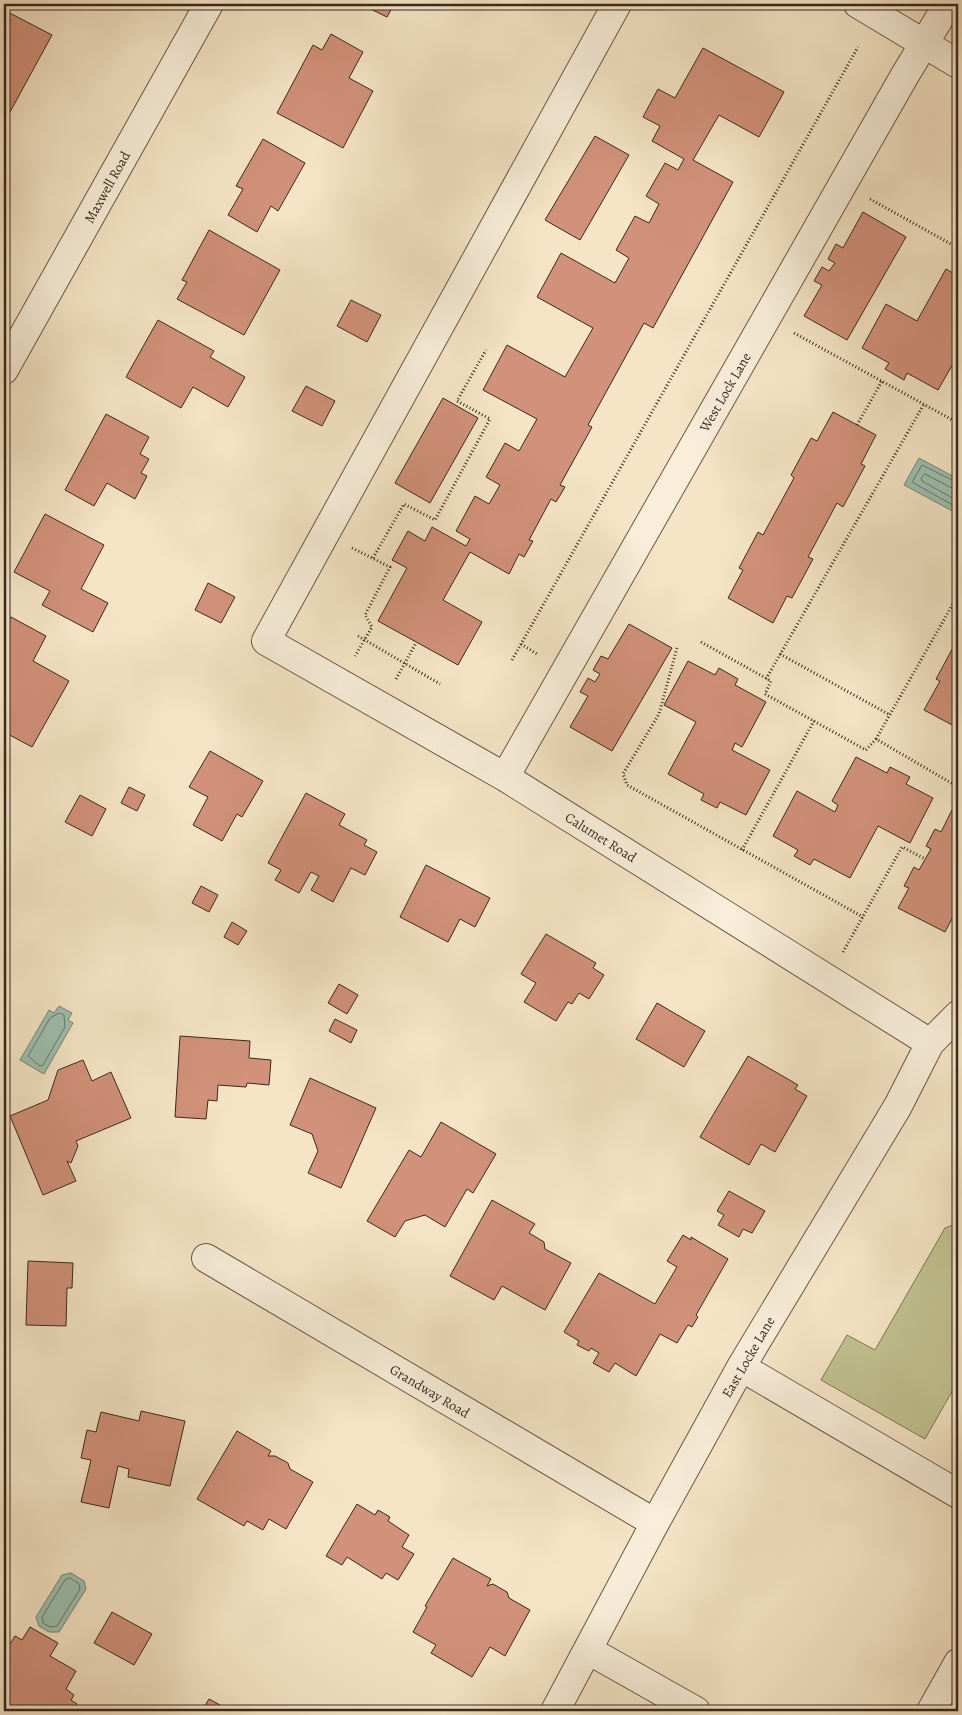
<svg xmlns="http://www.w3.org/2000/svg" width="962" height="1715" font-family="Alegreya,serif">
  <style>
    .green { fill: #c2c291; stroke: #7e7657 }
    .water { fill: #9dc0b0; stroke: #758475 }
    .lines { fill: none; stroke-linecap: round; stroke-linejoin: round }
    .shore { stroke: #6b7466; stroke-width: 1 }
    .building { fill: #d1917a; stroke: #39291d }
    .minor-casing { stroke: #685847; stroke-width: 30 }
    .path { stroke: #39291d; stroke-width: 3; stroke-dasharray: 1 2.5; stroke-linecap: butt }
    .minor { stroke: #f8eeda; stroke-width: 28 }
    .labels { text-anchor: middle; stroke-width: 4; stroke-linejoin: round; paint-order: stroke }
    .street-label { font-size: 14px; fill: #39291d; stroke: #f8eeda }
  </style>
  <rect width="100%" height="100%" fill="#f5e5c6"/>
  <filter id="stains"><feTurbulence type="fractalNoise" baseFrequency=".004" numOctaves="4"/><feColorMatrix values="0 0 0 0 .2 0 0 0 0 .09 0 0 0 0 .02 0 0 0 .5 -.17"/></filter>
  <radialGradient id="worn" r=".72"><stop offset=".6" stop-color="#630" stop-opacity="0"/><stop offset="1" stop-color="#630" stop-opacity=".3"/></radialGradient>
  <path class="green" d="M958,1223v158l-33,58 -104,-59 26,-45 28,15 70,-122z"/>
  <path class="water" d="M919,458l39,21v35l-54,-29z
    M59,1006l13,7 -4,7 5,3 -29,51 -24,-14 29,-50 5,3z
    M71,1573l13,8 2,8 -27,43h-10l-10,-6 -3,-9 26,-42z"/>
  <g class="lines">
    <path class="shore" d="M958,483l-36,-18 -10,17 46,26
      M958,489l-6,-1 -27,-14 -4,4 1,3 36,20
      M60,1013l4,2 1,12 -22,38 -3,1 -12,-10 22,-38z
      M70,1578l9,6 1,5 -23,37 -7,1 -7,-4 -1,-6 23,-37z"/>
  </g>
  <path class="building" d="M360,4h34l-7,13z
    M4,10l48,25 -42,77 -6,-3z
    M331,34l32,18 -14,26 24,13 -30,57 -66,-35 36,-68 9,5z
    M703,48l81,44 -25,45 -40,-22 -26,45 40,22 -80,146 -9,-5 -56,102 4,2 -32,58 5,2 -9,15 -5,-3 -22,41 4,1 -9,16 -5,-3 -10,20 -39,-22 -27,48 39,22 -24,43 -80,-44 29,-53 -15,-8 16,-29 17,10 7,-14 34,19 4,-7 -14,-8 19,-35 14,8 11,-19 -14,-8 19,-34 14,8 18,-32 -54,-29 24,-45 58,32 28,-49 -56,-31 24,-44 54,30 14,-25 -13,-8 19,-34 14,7 10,-19 -13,-8 19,-33 13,7 6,-11 -32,-18 8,-15 -17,-9 15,-28 17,9z
    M595,136l34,19 -49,85 -35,-20z
    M263,139l42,24 -27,48 -7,-5 -14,26 -29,-17 15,-26 -7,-3z
    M863,212l43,25 -59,103 -43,-24 18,-31 -8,-4 8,-14 7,4 6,-8 -7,-4 8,-15 7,4z
    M209,230l71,40 -36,65 -67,-36 10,-17 -5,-2z
    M946,269l12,7v79l-20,35 -31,-17 -3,7 -19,-11 4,-6 -27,-15 24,-44 31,17z
    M351,300l30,15 -14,27 -30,-16z
    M158,320l56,31 -4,6 35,20 -17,30 -35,-20 -12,21 -55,-31z
    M306,386l29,15 -13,25 -30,-15z
    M443,398l35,20 -48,85 -35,-20z
    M833,412l43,23 -15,29 4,2 -22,41 -6,-4 -29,54 5,2 -21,39 -5,-2 -14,27 -45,-25 15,-28 -4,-2 19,-36 5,3 31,-57 -3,-3 20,-37 6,3z
    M106,414l43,23 -9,17 9,5 -8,14 6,3 -12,23 -28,-16 -13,23 -29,-16z
    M45,514l59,31 -23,44 27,14 -15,29 -51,-27 8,-14 -36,-19z
    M208,583l27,14 -14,26 -26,-13z
    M11,617l35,19 -13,25 36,20 -37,66 -28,-15v-103z
    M629,624l43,24 -60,103 -42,-24 18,-31 -8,-4 8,-14 7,4 5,-8 -7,-4 8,-14 7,3z
    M955,644l3,2v82l-34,-18 16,-29 -4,-2z
    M688,661l27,14 4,-7 19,11 -3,6 31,17 -24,45 -7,-4 -3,7 38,20 -24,45 -26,-13 -3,6 -16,-8 3,-6 -36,-20 28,-52 -32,-17z
    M210,751l53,30 -21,36 -5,-3 -15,27 -29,-16 15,-28 -19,-10z
    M856,757l31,16 3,-6 20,10 -4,7 27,14 -23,45 -32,-17 -28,52 -36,-19 -4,6 -16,-9 4,-6 -25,-14 24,-45 38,21 3,-7 -6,-4z
    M129,787l16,8 -8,16 -16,-8z
    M306,793l39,21 -6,11 28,15 -3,5 13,7 -12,23 -14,-7 -18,34 -22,-12 8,-14 -8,-4 -12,21 -24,-13 6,-10 -13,-7z
    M80,795l26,14 -14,27 -27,-14z
    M952,810l6,3v94l-13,25 -47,-24 11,-20 -5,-2 10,-19 5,3 12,-21 -5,-3 9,-17 6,3z
    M426,865l64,33 -15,29 -15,-8 -12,23 -48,-25z
    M201,886l17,9 -9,17 -17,-9z
    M232,922l15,9 -9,14 -14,-8z
    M546,934l50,29 -3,5 11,7 -15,24 -10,-6 -7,11 -4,-2 -12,19 -32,-19 12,-19 -15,-9z
    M339,984l19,11 -11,19 -19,-11z
    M657,1003l48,28 -21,36 -48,-28z
    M335,1019l22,11 -6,13 -22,-12z
    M180,1036l70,5 -1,17 22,2 -2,25 -22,-2 -1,4 -28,-2 -1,16 -9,-1 -2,19 -31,-2z
    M748,1056l50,29 -3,4 12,7 -32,56 -14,-8 -12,21 -49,-28z
    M83,1060l9,21 19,-9 20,46 -55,23 2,5 -7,17 -4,-2 9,20 -33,14 -33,-79 38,-16 10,-30z
    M310,1078l66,30 -35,80 -33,-15 10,-22 -6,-17 -22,-9z
    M441,1122l55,32 -23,39 -6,-4 -22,38 -20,-12 -20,6 -10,16 -28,-16 42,-71 12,7z
    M729,1191l36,20 -13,22 -9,-4 -4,8 -21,-12 6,-10 -7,-4z
    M492,1200l43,24 -6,9 15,9 1,7 26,14 -26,47 -43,-24 -8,14 -44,-24z
    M683,1235l8,5v-3l37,22 -32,56 2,2 -6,10 -4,-2 -11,18 -17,-9 -24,42 -21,-13 -6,9 -16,-9 6,-10 -8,-5 -2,3 -12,-6 2,-4 -15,-9 35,-59 56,31 22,-37 -10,-6z
    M28,1261l45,2 -1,25h-5l-1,38 -40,-1z
    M141,1411l44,10 -15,65 -42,-9 1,-8 -11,-3 -9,42 -28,-6 10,-42 -10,-2 6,-28 9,2 5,-20 38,9z
    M237,1431l34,20 -3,5h7l13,7 2,6 23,13 -27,47 -17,-10 -6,11 -16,-9 -3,5 -47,-27z
    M357,1504l18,11 3,-5 12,7 -2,4 21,14 -7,12 12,7 -16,26 -12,-7 -4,6 -35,-22 -5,8 -16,-9z
    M453,1558l38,21 -4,7 6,-2 14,8 2,6 21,12 -25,46 -15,-9 -18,30 -41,-24 5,-8 -23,-13 14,-25 -2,-1z
    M112,1612l40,22 -18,31 -40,-22z
    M30,1627l28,16 -8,13 26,15 -10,18 8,6 -3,5 6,4 -2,4 5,3h-76v-57l11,-18 7,4z
    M209,1699l22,12h-29z"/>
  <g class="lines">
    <g class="minor-casing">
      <path id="minor" d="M617,4l-351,637 239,136 425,266
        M858,4l100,60
        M4,370l205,-366
        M505,777l400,-702 40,-66
        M206,1258l449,265
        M741,1367l217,127
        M588,1650l108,61
        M555,1711l100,-188 86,-156 157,-261 32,-63 28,-28
        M931,1711l27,-48"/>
    </g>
    <path class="path" d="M870,199l88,49
      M794,333l164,90
      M857,425l25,-44
      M352,548l38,19 -25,48 7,12 -17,29
      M373,558l31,-54 31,16 55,-101 -33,-18 29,-51
      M358,636l82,48
      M701,642l70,39 -6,13 101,56 10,-11 82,48
      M521,644l16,10
      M677,648l-18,66 -36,60 4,11 236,132
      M780,654l110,61
      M512,660l346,-613
      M396,679l20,-36
      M766,679l158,-275
      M876,739l82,-144
      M742,850l72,-129
      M843,952l59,-105 23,12"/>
    <use href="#minor" class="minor"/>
  </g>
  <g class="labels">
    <g class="street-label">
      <text transform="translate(107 187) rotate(-61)" y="5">Maxwell Road</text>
      <text transform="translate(725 392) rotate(-60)" y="5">West Lock Lane</text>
      <text transform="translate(601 837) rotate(32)" y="5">Calumet Road</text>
      <text transform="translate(748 1357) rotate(-60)" y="5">East Locke Lane</text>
      <text transform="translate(430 1391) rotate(31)" y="5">Grandway Road</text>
    </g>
  </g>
  <rect width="962" height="1715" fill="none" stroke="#f5e5c6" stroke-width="20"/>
  <rect x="5" y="5" width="952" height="1705" fill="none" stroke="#39291d" stroke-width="2.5"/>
  <rect x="10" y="10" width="942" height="1695" fill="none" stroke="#39291d"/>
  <rect width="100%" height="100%" filter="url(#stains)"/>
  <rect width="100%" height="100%" fill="url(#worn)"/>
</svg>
